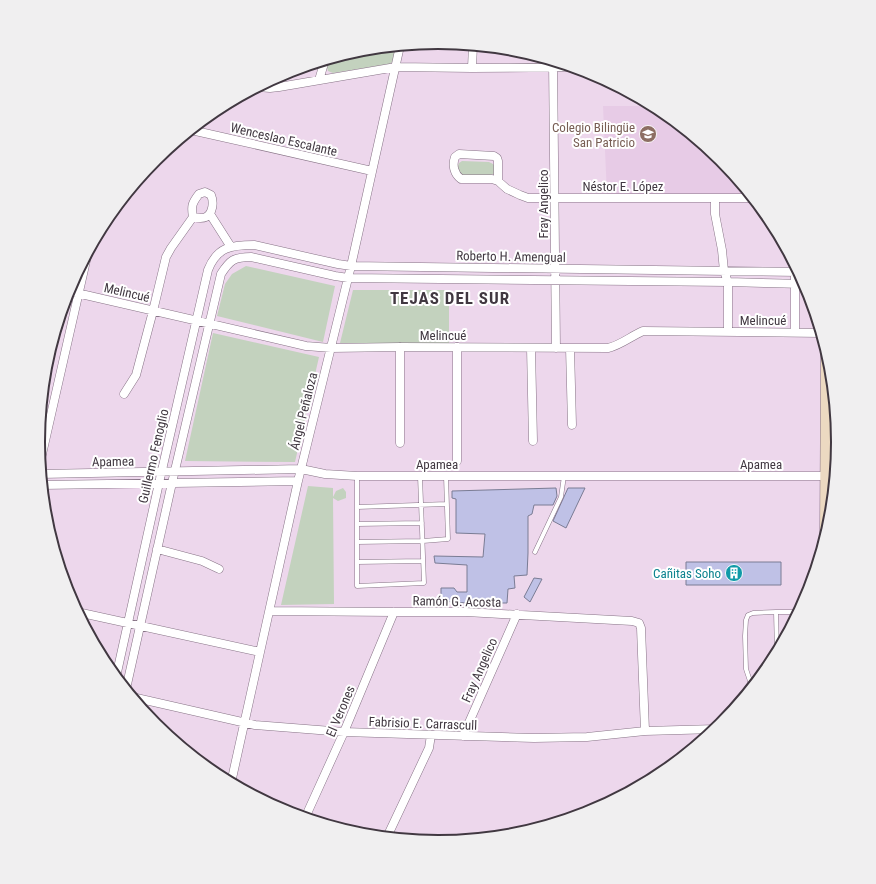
<svg xmlns="http://www.w3.org/2000/svg" width="876" height="884" font-family="'Roboto Condensed',sans-serif">
  <style>
    .built { fill: #e7cbe6 }
    .green { fill: #c3d2be }
    .building { fill: #bfc1e6; stroke: #7a7c94 }
    .lines { fill: none; stroke-linecap: round; stroke-linejoin: round }
    .service-casing { stroke: #877386; stroke-width: 5 }
    .minor-casing { stroke: #877386; stroke-width: 9 }
    .secondary-casing { stroke: #877386; stroke-width: 13 }
    .service { stroke: #fff; stroke-width: 4 }
    .minor { stroke: #fff; stroke-width: 8 }
    .secondary { stroke: #ecd9c1; stroke-width: 12 }
    .labels { text-anchor: middle; stroke-width: 4; stroke-linejoin: round; paint-order: stroke }
    .education-label { font-size: 13px; fill: #785e54; stroke: #fff; text-anchor: end }
    .street-label { font-size: 13px; fill: #413841; stroke: #fff }
    .culture-label { font-size: 13px; fill: #0d838f; stroke: #fff; text-anchor: end }
    .district-label { font-size: 17px; font-weight: bold; letter-spacing: 1px; fill: #413841; stroke: #fff }
    .rim { fill: none; stroke: #413841; stroke-width: 2 }
  </style>
  <rect width="100%" height="100%" fill="#edd7ec"/>
  <path class="built" d="M603,106h51l6,4 61,49 29,35 -143,1z"/>
  <path class="green" d="M399,46l-6,15 -3,3 -57,9 -5,-2 -2,-6 2,-6 32,-9z
    M462,161l27,1 4,2 3,3v3l-2,4 -4,1h-27l-4,-1 -1,-8 1,-3z
    M246,266l89,20 -12,56 -106,-26 8,-32 7,-10z
    M353,290h96v53h-109z
    M213,333l106,24 -24,105 -110,-1z
    M308,486l25,2v9l3,-6 7,-3 3,4v6l-8,3 -5,-3 1,106 -53,1z"/>
  <path class="building" d="M556,488l1,8 -4,9h-19l-2,9 -4,2v37l-1,22 -13,1 1,12 -7,1 -1,14h-40l-26,-2v-13h13l3,4h10v-27l-32,-2 -1,-7 49,1 2,-23 -29,-1v-34l-4,-1v-7z
    M568,488h17l-19,40 -13,-7z
    M686,562h95v23h-95z
    M534,578l8,1 -12,23 -6,-5z"/>
  <g class="lines">
    <g class="service-casing">
      <path id="service" d="M357,476v110l67,-3 -4,-107
        M357,507l90,-3
        M357,524l65,-1
        M357,542l66,-1 25,-2 -2,-63
        M535,552l26,-55 3,-21
        M357,562l66,-1
        M777,652l-1,-40h22
        M753,685l-2,-1 -5,-15 -1,-33 1,-16 2,-5 5,-2 23,-1"/>
    </g>
    <g class="minor-casing">
      <path id="minor" d="M553,61l3,287
        M472,68l1,-23
        M319,80l6,-20
        M258,87l12,1 9,-1 117,-20 76,1 102,-1
        M191,130l181,41
        M498,181v-20l-1,-3 -3,-2 -35,-2 -4,3c-3,8 -1,17 6,22h31l6,2 9,8 13,6 8,3h225
        M715,198v16l7,36 2,21 4,11v50
        M210,214l21,33
        M795,266v66
        M68,291l238,55 25,2 69,-1 208,1c13,-3 23,-12 35,-17l178,2
        M400,347v96
        M457,347v114
        M531,348l2,93
        M570,348l2,77
        M124,394l12,-19 17,-64 13,-54 5,-9 22,-31c-2,-11 -1,-14 6,-23l6,-2 6,3c3,7 2,18 -5,22 -4,2 -9,1 -13,0
        M827,454l7,-5h3
        M40,463l48,-211
        M41,474l260,-5 24,5 32,2h476
        M42,485l256,-4
        M157,549l45,12 17,8
        M270,611l124,1h72l166,9 7,2 2,5 4,103
        M77,612l183,40
        M116,677l43,-194 49,-213c9,-23 23,-25 46,-25l84,19 13,2 448,6
        M126,689l46,-206 49,-209c9,-14 13,-17 30,-17l84,19 13,2 380,4 77,2
        M132,697l123,28 89,7 190,6 53,-1 58,-6 71,-2
        M463,736l54,-122
        M231,783l67,-302 53,-215 49,-220
        M305,818l39,-86 50,-120
        M387,837l42,-89 2,-13"/>
    </g>
    <g class="secondary-casing">
      <path id="secondary" d="M826,533l1,-181"/>
    </g>
    <use href="#service" class="service"/>
    <use href="#minor" class="minor"/>
    <use href="#secondary" class="secondary"/>
  </g>
  <defs>
    <g id="school-disc" transform="scale(0.9)"><circle r="9.5" fill="#8d6e63" stroke="#fff"/><path d="M0-5L7-2L0 1L-7-2ZM-4 1L0 2.5L4 1V4Q0 6-4 4Z" fill="#fff"/></g>
    <g id="building-disc" transform="scale(0.9)"><circle r="9.5" fill="#0f9aa8" stroke="#fff"/><path d="M-4-6H4V6H1V3H-1V6H-4ZM-2.5-4.3h1.7v1.8h-1.7ZM.8-4.3h1.7v1.8H.8ZM-2.5-1h1.7V.8h-1.7ZM.8-1h1.7V.8H.8Z" fill="#fff"/></g>
  </defs>
  <g fill-rule="evenodd">
    <use href="#school-disc" x="648" y="134"/>
    <use href="#building-disc" x="734" y="573"/>
  </g>
  <g class="labels">
    <g class="education-label">
      <text x="635" y="132">Colegio Bilingüe<tspan x="635" dy="15">San Patricio</tspan></text>
    </g>
    <g class="street-label">
      <text transform="translate(284 139) rotate(13)" y="5">Wenceslao Escalante</text>
      <text x="623" y="191">Néstor E. López</text>
      <text transform="translate(543 204) rotate(-90)" y="5">Fray Angelico</text>
      <text transform="translate(511 256) rotate(1)" y="5">Roberto H. Amengual</text>
      <text transform="translate(127 292) rotate(13)" y="5">Melincué</text>
      <text x="763" y="325">Melincué</text>
      <text x="443" y="340">Melincué</text>
      <text transform="translate(303 411) rotate(-76)" y="5">Ángel Peñaloza</text>
      <text transform="translate(153 456) rotate(-77)" y="5">Guillermo Fenoglio</text>
      <text transform="translate(113 461) rotate(-1)" y="5">Apamea</text>
      <text x="437" y="469">Apamea</text>
      <text x="761" y="469">Apamea</text>
      <text transform="translate(457 601) rotate(1)" y="5">Ramón G. Acosta</text>
      <text transform="translate(479 670) rotate(-66)" y="5">Fray Angelico</text>
      <text transform="translate(340 711) rotate(-67)" y="5">El Verones</text>
      <text transform="translate(423 723) rotate(2)" y="5">Fabrisio E. Carrascull</text>
    </g>
    <g class="culture-label">
      <text x="721" y="578">Cañitas Soho</text>
    </g>
    <g class="district-label">
      <text x="450" y="304">TEJAS DEL SUR</text>
    </g>
  </g>
  <path d="M0 0H876V884H0ZM45 442a393 393 0 1 1 786 0a393 393 0 1 1-786 0Z" fill="#f0eff0" fill-rule="evenodd"/>
  <path class="rim" d="M45 442a393 393 0 1 1 786 0a393 393 0 1 1-786 0Z"/>
</svg>
